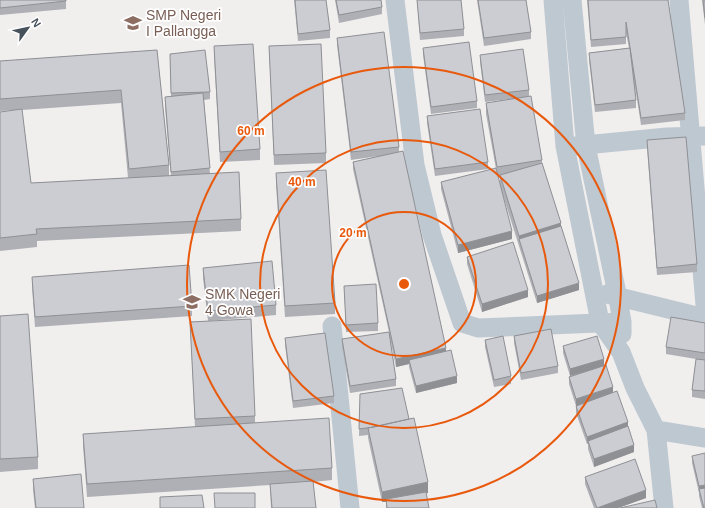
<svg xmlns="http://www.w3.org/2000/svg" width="705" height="508" font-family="Helvetica,sans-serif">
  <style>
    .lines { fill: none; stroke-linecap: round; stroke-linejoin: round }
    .minor { stroke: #bec8d1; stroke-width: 19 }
    .wall { fill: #afb0b5; fill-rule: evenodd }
    .shaded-wall { fill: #8e9094 }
    .building { fill: #cbcdd3; stroke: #8e9094 }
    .ring { fill: none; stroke: #e8590c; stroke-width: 2 }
    .labels { text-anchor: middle; stroke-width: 3.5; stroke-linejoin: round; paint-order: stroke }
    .education-label { font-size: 14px; fill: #785e54; stroke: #fff; text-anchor: start }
    .centre { fill: #e8590c; stroke: #fff; stroke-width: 2 }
    .ring-label { font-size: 12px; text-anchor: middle; font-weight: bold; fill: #e8590c; stroke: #fff; stroke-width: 3.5; stroke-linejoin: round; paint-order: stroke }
  </style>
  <rect width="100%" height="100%" fill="#f1eeee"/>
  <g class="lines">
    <path class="minor" d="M395,0l20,165 17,70 30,88 16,5 144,-6
      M553,0l12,146 35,176 21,30 14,36 21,42 8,78
      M572,0l14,146 32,152 4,24v12
      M679,0l26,305
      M575,146l92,-9 38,-1
      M607,294l98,24
      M332,326l18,182
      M656,430l49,8"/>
  </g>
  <path class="wall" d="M0,0h66v9l-66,6z
    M294,0h32l4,30v8l-32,3z
    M335,0h46l1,7v7l-43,9z
    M417,0h44l3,29v7l-44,4z
    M477,0h49l5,32v7l-47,7z
    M587,0h81l17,113v7l-44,5 -6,-39 1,14v8l-41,4 -6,-52v-7l40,-5 -3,-15v11l-35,3z
    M702,0h3v25z
    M337,38l62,109v5l47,199 11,32 -41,10 -7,-26v-3l-13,3 -7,-34 7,46v7l-46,7 -8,-47v-7l47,-7 -36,-163v-7l26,-6 -28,4 -14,-115z
    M214,46l46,103v11l-40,2 -6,-106z
    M269,46l57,107v10l-52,2z
    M423,48l54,53v7l-46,6 -8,-59z
    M157,50l12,115v11h2l-6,-69v-10l6,-1 -1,-42 40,38v7l-6,1 6,74 31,45v12l-204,10v6l-37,4v-139l16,-2 -16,1v-50zM121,103l7,75 -97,5 -9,-73z
    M480,55l49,35v6l13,64v3l19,63 18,64 -42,13 -37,-117v-9h-2l14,62 -54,14 -17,-64v-7l55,-13 -10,-55v-11l24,-4 -25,3 -5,-40z
    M427,116l61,46v7l-53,7 -8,-53z
    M647,140l50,124v8l-40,3 -10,-127z
    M276,173l59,130v11l-50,3 -9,-133z
    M467,257l61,40 -46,15 -15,-48z
    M203,268l73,37v10l-68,6 47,95v7l77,45v12l-19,2 3,26h-45l-1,-23 -183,12 -4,-51v-12l112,-7 -5,-105 18,-1 -5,-43z
    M32,277l160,29v10l-157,11 -3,-40z
    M344,286l34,37v8l-32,1z
    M0,316l38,141v12l-38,3z
    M705,323v76l-13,-2v-7l4,-31 -30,-5v-7z
    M514,336l44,30v7l-37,7 -7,-37z
    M285,338l49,58v7l-41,5 -8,-63z
    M485,340l26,36v8l-17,3 -9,-40z
    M563,346l41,20 9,26 15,36 6,24 -40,15 -6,-18v-5h-1l-11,-31v-7l-7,-22v-7l18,-6 -17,5 -7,-23z
    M360,394l68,99h-2l3,15h-43v-6h-4l-14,-64v-3l-9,1z
    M692,456l13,52h-3l-3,-12v-3l-7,-30z
    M585,477l61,21 -28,10h-24l-9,-24z
    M33,479l51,29h-49l-2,-18z"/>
  <path class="shaded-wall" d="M561,223v11l-42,5v-3z
    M512,231v8l-54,14v-8z
    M579,283v7l-42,13v-7z
    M528,290v7l-46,15v-8z
    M446,348v8l-37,4v4l-13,3v-8z
    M604,359v7l-34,10v-7z
    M457,376v7l-41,10v-7z
    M613,387v8l-37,12v-8z
    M628,422v7l-40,12 -1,3v-7z
    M634,445v7l-40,15v-8z
    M428,482v11l-42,9v-3v3h-4v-10z
    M705,485v7l-6,-3v4v-7z
    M646,490v8l-28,10h-20z"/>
  <path class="building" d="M0,0h66v1l-66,7z
    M295,0h31l4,30 -32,4z
    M336,0h45l1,7 -43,8z
    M417,0h44l3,29 -44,4z
    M478,0h48l5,32 -47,6z
    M588,0h80l17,113 -44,5 -15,-96v15l-35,3z
    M703,0h2v18z
    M384,32l15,115 -48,5 -14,-114z
    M469,42l8,59 -46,6 -8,-59z
    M253,44l7,105 -40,3 -6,-106z
    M321,44l5,109 -52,2 -5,-109z
    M630,48l6,52 -41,5 -6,-52z
    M523,49l6,41 -44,5 -5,-40z
    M157,50l12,115 -40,4 -8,-79 -121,9v-38z
    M205,50l5,42 -39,1 -1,-39z
    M203,93l7,75 -39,4 -6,-75z
    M531,96l11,64 -45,7 -11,-64z
    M22,109l9,74 208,-11 2,47 -205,10 1,5 -37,4v-126z
    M480,109l8,53 -53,7 -8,-53z
    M686,137l11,127 -40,4 -10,-128z
    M403,151l43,197 -50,11 -43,-197z
    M542,163l19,60 -42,13 -19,-61z
    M496,168l16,63 -54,14 -17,-63z
    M326,170l9,133 -50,3 -9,-133z
    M561,226l18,57 -42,13 -18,-57z
    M513,242l15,48 -46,14 -15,-47z
    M272,261l4,44 -68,6 -5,-43z
    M189,265l3,41 -157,11 -3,-40z
    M376,284l2,39 -32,2 -2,-39z
    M28,314l10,143 -38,2v-143z
    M671,317l34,6v30l-39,-6z
    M251,319l4,97 -60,3 -5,-97z
    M551,329l7,37 -37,7 -7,-37z
    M389,332l7,47 -46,7 -8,-47z
    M325,333l9,63 -41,5 -8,-63z
    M503,336l8,40 -17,4 -9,-40z
    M597,336l7,23 -34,10 -7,-23z
    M451,350l6,26 -41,10 -7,-26z
    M696,359l9,1v31l-13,-1z
    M606,365l7,22 -37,12 -7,-22z
    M402,388l7,31 -35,8 -15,2 1,-35z
    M617,391l11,31 -41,15 -11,-31z
    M329,418l3,50 -245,16 -4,-50z
    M414,418l14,64 -46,10 -14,-64z
    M628,426l6,19 -40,14 -6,-18z
    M705,453v32l-6,1 -7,-30z
    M635,459l11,31 -49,18 -12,-31z
    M81,474l3,34h-48l-3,-29z
    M313,481l3,27h-44l-2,-24z
    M705,488v20h-1l-5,-19z
    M426,492l3,16h-42l-1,-9z
    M214,493h41v15h-40z
    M202,495l2,13h-44v-11z
    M655,500l2,8h-37z"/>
  <g class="ring">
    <circle cx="404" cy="284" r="72"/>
    <circle cx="404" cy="284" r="144"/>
    <circle cx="404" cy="284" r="217"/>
  </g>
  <defs>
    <g id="school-bare" transform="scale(1.38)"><path d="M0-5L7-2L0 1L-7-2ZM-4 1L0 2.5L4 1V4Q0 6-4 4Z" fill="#8d6e63" stroke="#fff" stroke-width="2.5" paint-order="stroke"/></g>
  </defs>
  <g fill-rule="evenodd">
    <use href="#school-bare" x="133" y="23"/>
    <use href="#school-bare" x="192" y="302"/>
  </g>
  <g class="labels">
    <g class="education-label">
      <text x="146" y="20">SMP Negeri<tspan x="146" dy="16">I Pallangga</tspan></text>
      <text x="205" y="299">SMK Negeri<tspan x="205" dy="16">4 Gowa</tspan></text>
    </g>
  </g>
  <circle cx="404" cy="284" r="6" class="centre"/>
  <g class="ring-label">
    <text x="251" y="135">60 m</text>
    <text x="302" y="186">40 m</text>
    <text x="353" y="237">20 m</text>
  </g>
  <g transform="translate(28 28) rotate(57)" stroke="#ffffff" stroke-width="3" paint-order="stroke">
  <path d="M0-3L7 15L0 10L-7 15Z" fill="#46515c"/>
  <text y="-6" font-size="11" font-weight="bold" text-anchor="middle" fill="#46515c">N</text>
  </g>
</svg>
